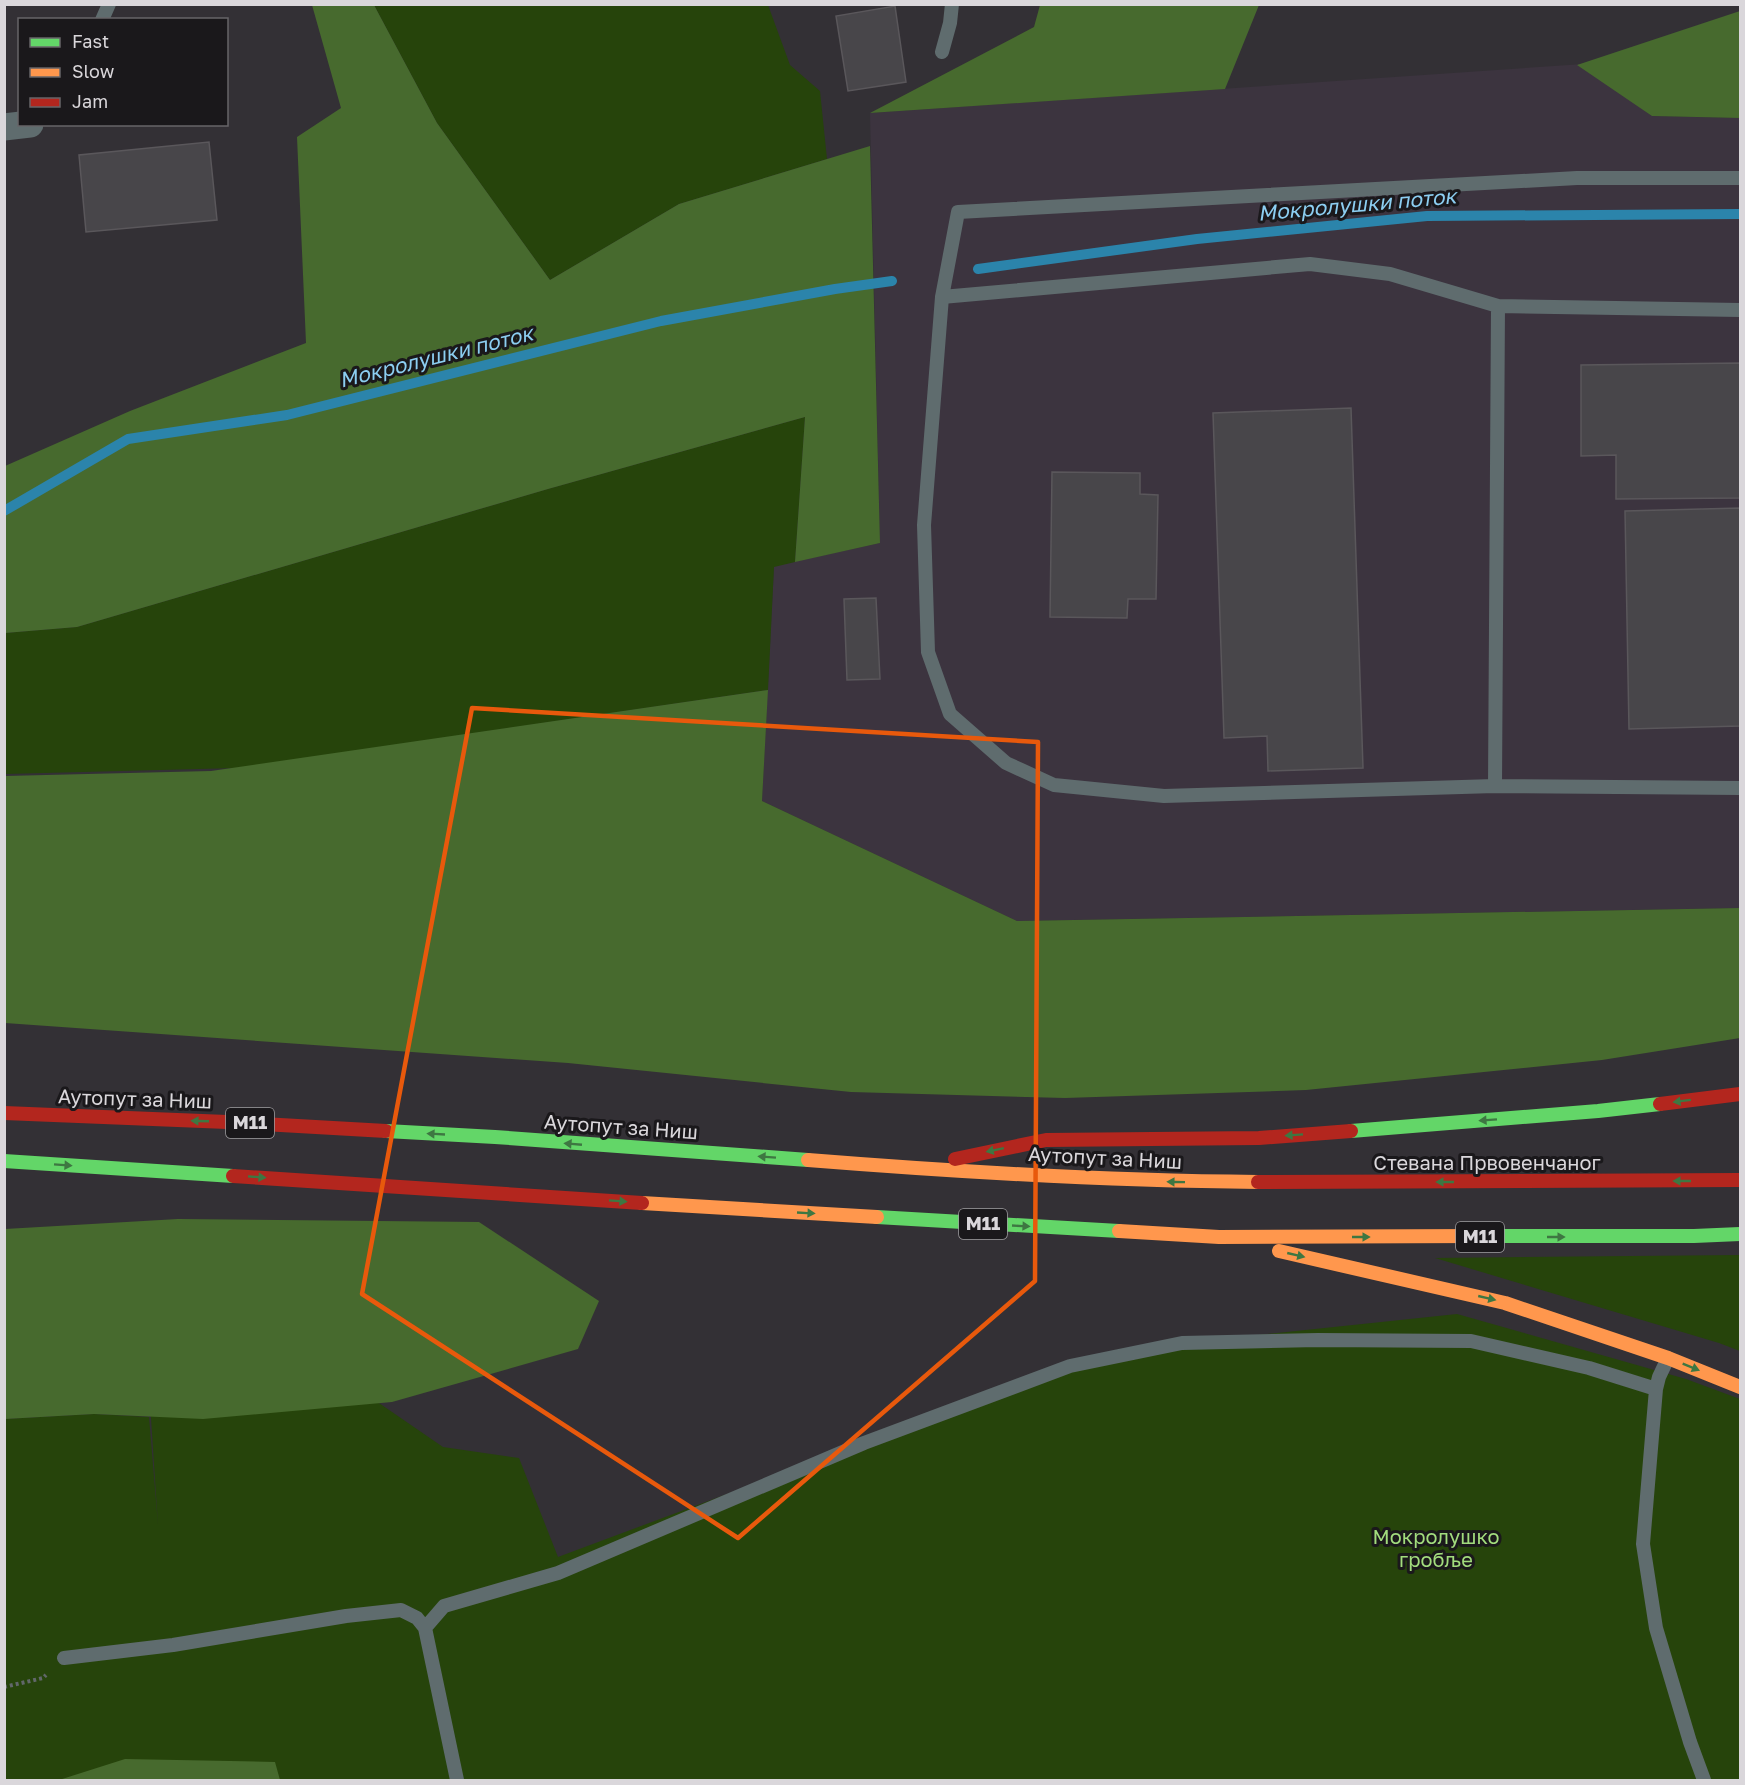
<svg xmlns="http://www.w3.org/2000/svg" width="1745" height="1785" font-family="'Golos Text',sans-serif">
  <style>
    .built { fill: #3c343f }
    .green { fill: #26440b }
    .forest { fill: #476a2e }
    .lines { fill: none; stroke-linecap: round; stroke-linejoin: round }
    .stream { stroke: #2b84ab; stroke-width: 10 }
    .building { fill: #48464a; stroke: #5a575b; stroke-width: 1.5 }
    .path { stroke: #61676a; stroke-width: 4; stroke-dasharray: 3 3; stroke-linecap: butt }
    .lane { stroke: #5f6c6e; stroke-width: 14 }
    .street { stroke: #5f6c6e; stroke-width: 27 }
    .fast { stroke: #63d668; stroke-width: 14 }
    .slow { stroke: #ff974d; stroke-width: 14 }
    .jam { stroke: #b3261e; stroke-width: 14 }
    .oneway { fill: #3e7742 }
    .marked { fill: none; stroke: #e8590c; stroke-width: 4.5; stroke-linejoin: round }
    .labels { text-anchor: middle; stroke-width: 6; stroke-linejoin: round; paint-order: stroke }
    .shield { fill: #1a181b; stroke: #a09ea1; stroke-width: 1.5 }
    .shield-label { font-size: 18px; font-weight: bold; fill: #dad7db }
    .street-label { font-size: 20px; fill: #dad7db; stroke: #1a181b }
    .park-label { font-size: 20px; fill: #a2dc7d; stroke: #1a181b }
    .water-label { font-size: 21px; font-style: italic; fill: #8ccef1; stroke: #1a181b }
  </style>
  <rect width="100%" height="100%" fill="#333035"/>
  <path class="built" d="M1584,64l68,52 88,2v790l-723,13 -255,-120 12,-235 106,-23 -10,-430z"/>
  <path class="green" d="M374,5h394l22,60 30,26 7,68 -148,45 -129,76 -113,-157z
    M805,417l-10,145 -21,5 -6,123 -531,78 -232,6v-141l72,-6 471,-138z
    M1740,1255v96l-21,-8 -284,-85z
    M1457,1314l229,65 54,20v381h-1735v-361l89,-5 55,3 9,108 -8,-122 178,-35 115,79 76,11 39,99 512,-191 112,-23z"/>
  <path class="forest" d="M312,5h62l63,118 113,157 129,-76 191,-58 10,397 -85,19 10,-145 -257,72 -471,138 -72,6v-167l125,-55 176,-68 -9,-206 44,-29z
    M1040,5v-1l221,1h-2l-34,84 -355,24 164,-86z
    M1740,11v107l-88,-2 -75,-51z
    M768,690l-6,111 255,120 723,-13v130l-138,22 -296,30 -241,8 -214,-6 -283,-29 -563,-40v-247l206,-5z
    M178,1219l301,3 120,79 -21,48 -186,53 -189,17 -109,-5 -89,5v-190z
    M125,1759l150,3 5,18h-221z"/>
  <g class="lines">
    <path class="stream" d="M978,269l219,-30 230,-23 313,-2
      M4,511l124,-72 159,-24 374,-94 174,-32 57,-8"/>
  </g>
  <path class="building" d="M895,6l11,76 -58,9 -12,-75z
    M209,142l8,78 -131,12 -7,-77z
    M1740,363v135l-124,1v-44l-35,1v-91z
    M1351,408l12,360 -95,3 -1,-35 -43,2 -11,-325z
    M1052,472l88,1v21l18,1 -2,104h-28l-1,19 -77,-1z
    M1740,508v218l-111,3 -4,-218z
    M876,598l4,81 -33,1 -3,-81z"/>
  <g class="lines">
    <path class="path" d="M4,1687l39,-9 3,-3"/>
    <path class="lane" d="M102,20l7,-16
      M942,52l8,-29 2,-19
      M1740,178h-163l-619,34 -16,85 -18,228 4,127 22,62 56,49 48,22 110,11 331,-10 245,2
      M942,297l368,-33 80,10 108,32 242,4
      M1495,786l3,-480
      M1668,1358l-9,19 -3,12 -13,155 13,84 34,114 14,38
      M64,1658l109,-13 173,-29 55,-6 16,8 8,10
      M457,1780l-32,-152 19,-22 114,-33 306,-130 206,-77 112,-23 136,-3 153,1 118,27 67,21"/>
    <path class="street" d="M4,127l26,-3"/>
    <path class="fast" d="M386,1131l109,6 313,23
      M1351,1131l247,-20 62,-7
      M4,1161l229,15
      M877,1217l242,14
      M1482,1236h212l46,-2"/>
    <path class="slow" d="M808,1160c150,12 300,21 450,22
      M642,1203l235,14
      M1119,1231l100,6 263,-1
      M1279,1251l226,52 163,55 72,29"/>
    <path class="jam" d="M1660,1104l80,-10
      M4,1113l223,9 159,9
      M955,1159l91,-19 213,-2 92,-7
      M233,1176l409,27
      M1258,1182l482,-2"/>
  </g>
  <defs><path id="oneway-solid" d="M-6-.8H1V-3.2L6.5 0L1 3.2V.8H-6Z" transform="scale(1.5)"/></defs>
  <g class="oneway">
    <use href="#oneway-solid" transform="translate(1682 1101) rotate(173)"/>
    <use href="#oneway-solid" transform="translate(1488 1120) rotate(176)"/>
    <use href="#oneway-solid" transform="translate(200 1121) rotate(-178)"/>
    <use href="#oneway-solid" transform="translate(436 1134) rotate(-177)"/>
    <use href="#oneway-solid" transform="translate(1294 1135) rotate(176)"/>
    <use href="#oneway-solid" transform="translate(573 1144) rotate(-175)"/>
    <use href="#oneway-solid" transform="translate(995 1150) rotate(168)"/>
    <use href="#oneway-solid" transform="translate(767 1157) rotate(-176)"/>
    <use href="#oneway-solid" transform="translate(63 1165) rotate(4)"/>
    <use href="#oneway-solid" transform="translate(257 1177) rotate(4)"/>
    <use href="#oneway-solid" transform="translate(1682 1181) rotate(180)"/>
    <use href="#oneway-solid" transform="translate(1176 1182) rotate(-179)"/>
    <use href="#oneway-solid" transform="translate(1445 1182) rotate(180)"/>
    <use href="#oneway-solid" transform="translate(618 1201) rotate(4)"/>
    <use href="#oneway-solid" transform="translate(806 1213) rotate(3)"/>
    <use href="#oneway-solid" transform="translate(1021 1226) rotate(3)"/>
    <use href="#oneway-solid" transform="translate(1361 1237)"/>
    <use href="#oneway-solid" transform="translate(1556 1237)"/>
    <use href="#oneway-solid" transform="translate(1296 1255) rotate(13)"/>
    <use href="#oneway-solid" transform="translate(1487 1298) rotate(13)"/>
    <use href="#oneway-solid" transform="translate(1691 1367) rotate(22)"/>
  </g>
  <path class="marked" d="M472,708l566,34 -3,539 -297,257 -376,-244z"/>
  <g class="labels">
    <g class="shield">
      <rect x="226" y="1108" width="48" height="30" rx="4.5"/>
      <rect x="959" y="1209" width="48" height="30" rx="4.5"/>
      <rect x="1456" y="1222" width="48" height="30" rx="4.5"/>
    </g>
    <g class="shield-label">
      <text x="250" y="1129">M11</text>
      <text x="983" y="1230">M11</text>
      <text x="1480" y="1243">M11</text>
    </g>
    <g class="street-label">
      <text transform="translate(135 1099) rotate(2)" y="7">Аутопут за Ниш</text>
      <text transform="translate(621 1127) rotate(4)" y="7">Аутопут за Ниш</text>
      <text transform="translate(1105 1158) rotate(3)" y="7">Аутопут за Ниш</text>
      <text x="1487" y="1170">Стевана Првовенчаног</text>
    </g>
    <g class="park-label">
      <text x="1436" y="1544">Мокролушко<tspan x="1436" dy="23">гробље</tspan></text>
    </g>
    <g class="water-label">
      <text transform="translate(1357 205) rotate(-5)" y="7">Мокролушки поток</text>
      <text transform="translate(436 357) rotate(-14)" y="7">Мокролушки поток</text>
    </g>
  </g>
  <rect width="1745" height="1785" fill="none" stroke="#dad7db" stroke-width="12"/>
  <rect x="18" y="18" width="210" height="108" fill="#1a181b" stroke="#676468" stroke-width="1.5"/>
  <rect x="30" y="38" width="30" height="9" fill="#63d668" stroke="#676468" stroke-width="1.5"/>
  <text x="72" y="48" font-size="18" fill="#dad7db">Fast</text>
  <rect x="30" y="68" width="30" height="9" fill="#ff974d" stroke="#676468" stroke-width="1.5"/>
  <text x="72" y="78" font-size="18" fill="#dad7db">Slow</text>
  <rect x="30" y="98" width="30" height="9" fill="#b3261e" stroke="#676468" stroke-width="1.5"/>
  <text x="72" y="108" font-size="18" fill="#dad7db">Jam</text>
</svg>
